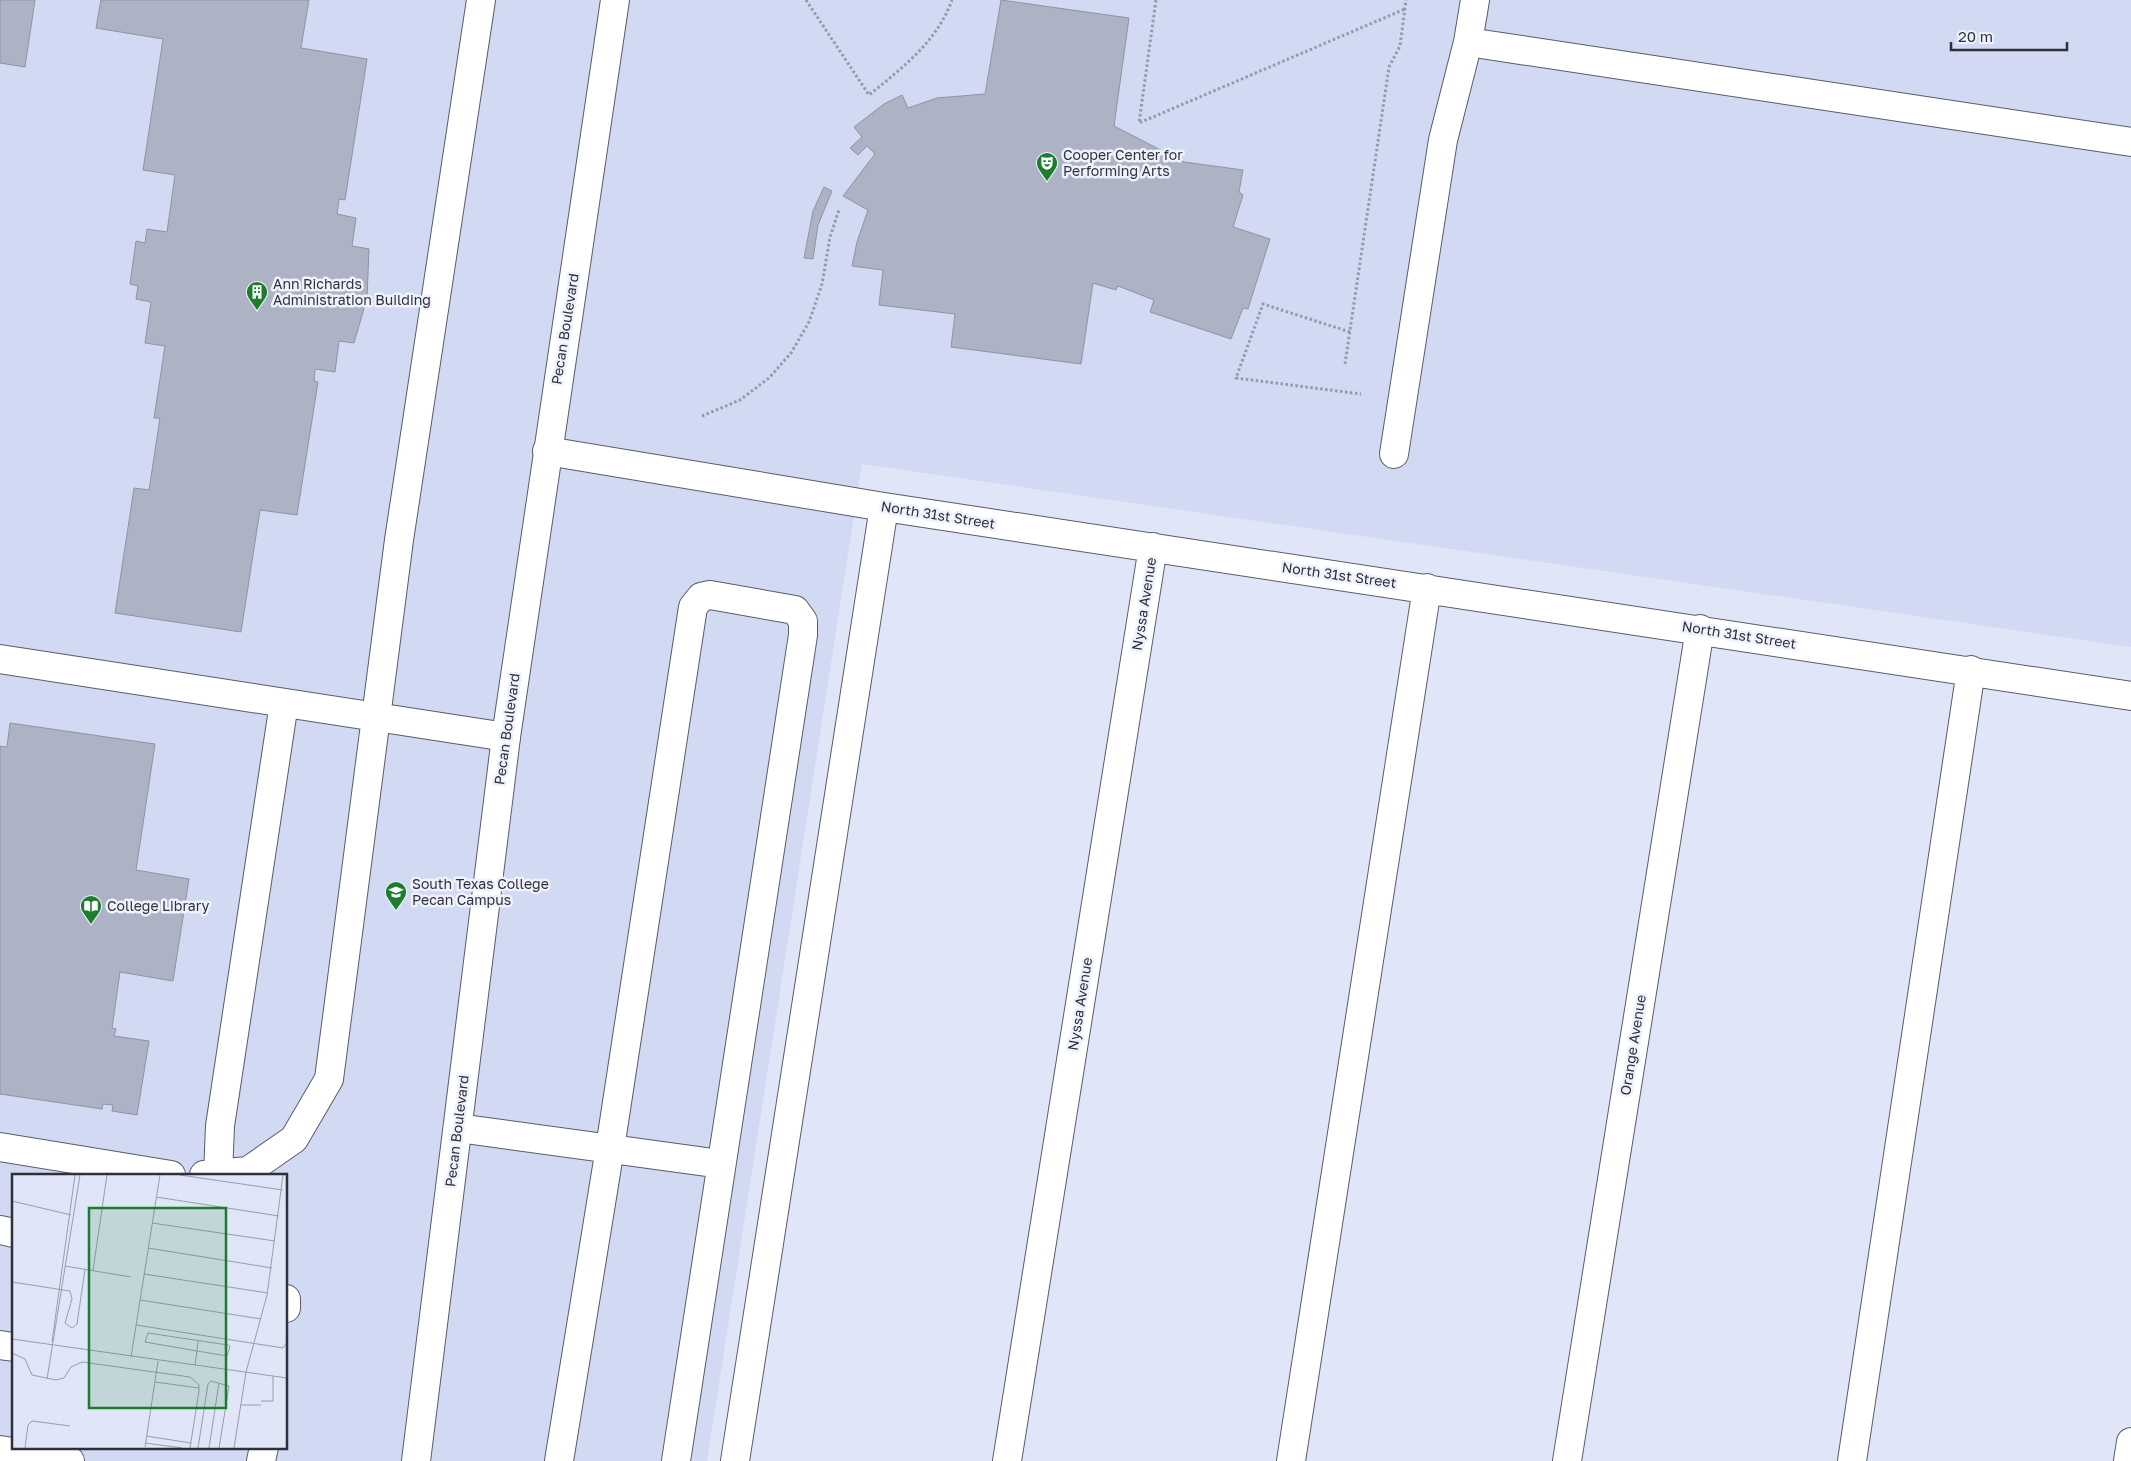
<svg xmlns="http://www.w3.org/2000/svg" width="2131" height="1461" font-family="'Golos Text',sans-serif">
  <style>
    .built { fill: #d2d9f2; fill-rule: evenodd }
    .building { fill: #adb2c4; stroke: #8e93a4 }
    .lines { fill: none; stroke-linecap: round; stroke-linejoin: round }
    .minor-casing { stroke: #585c6c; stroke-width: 30 }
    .major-casing { stroke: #585c6c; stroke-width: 30 }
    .path { stroke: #9699a7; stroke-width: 3; stroke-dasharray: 2.5 2.5; stroke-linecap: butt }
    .minor { stroke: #fff; stroke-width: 28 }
    .major { stroke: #fff; stroke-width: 28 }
    .labels { text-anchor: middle; stroke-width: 5; stroke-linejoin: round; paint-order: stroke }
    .poi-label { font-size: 14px; fill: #2f3138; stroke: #eff2fe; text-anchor: start }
    .street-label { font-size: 14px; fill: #2f3138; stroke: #eff2fe }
    .inset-road { fill: none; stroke: #999dab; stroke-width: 1 }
    .view { fill: #1c7d2f; fill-opacity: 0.15; stroke: #1c7d2f; stroke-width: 2.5 }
    .inset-edge { fill: none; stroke: #2f3138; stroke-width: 2.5 }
  </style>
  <rect width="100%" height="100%" fill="#e0e5f8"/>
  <path class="built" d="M0,0h2131v647l-1269,-183 -155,997h-707zM14,1175h272v272h-272z"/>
  <path class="building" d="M0,0h35l-10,67 -25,-4z
    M101,0h208l-8,48 66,11 -22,141 -6,-1 -2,15 19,4 -4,28 17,3 -2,49 -13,45 -15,-2 -4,31 -20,-3 -1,12 4,1 -21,133 -37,-5 -19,122 -126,-19 19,-125 15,2 11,-72h-6l11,-72 -20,-3 6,-41 -15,-3 2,-13 -8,-2 6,-43 9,2 2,-14 20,3 8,-57 -32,-5 20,-131 -67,-11z
    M1001,0l128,18 -15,108 70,36 59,8 -4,22 4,3 -10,32 37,12 -22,70 -5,-1 -12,31 -81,-27 4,-12 -36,-14 -2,4 -23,-7 -12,81 -130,-17 4,-33 -76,-9 4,-35 -31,-4 5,-24 11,-32 -25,-14 32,-42 -8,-8 -9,9 -8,-7 12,-11 -8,-10 30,-23 18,-9 6,13 29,-10 48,-4z
    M824,187l8,4 -14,34 -5,34 -9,-1 9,-47z
    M10,723l145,21 -19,126 53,9 -16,102 -53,-9 -8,56 4,1 -2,7 35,5 -12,74 -25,-4 1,-6 -10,-1 -1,5 -102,-15v-348l7,1z"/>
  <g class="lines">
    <g class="minor-casing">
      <path id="minor" d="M1468,42l663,100
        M547,451l337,56 1247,189
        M1394,454l49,-314 25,-98 7,-42
        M0,659l506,78
        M458,1128l263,36
        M0,1147l171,28
        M218,1174l2,-48 64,-423
        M204,1175l44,-4 46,-32 35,-60 70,-539 82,-540
        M0,1230l14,3
        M286,1299v9
        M0,1345l14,2
        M0,1450l70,11
        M261,1461l3,-14
        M559,1461l51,-313 83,-541 8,-10 9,-2 85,15 8,11v14l-127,826
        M735,1461l149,-954
        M1007,1461l146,-914
        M1291,1461l136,-873
        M1567,1461l133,-832
        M1852,1461l119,-791
        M2128,1461l3,-19"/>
    </g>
    <g class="major-casing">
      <path id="major" d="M416,1461l90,-724 109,-737"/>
    </g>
    <path class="path" d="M806,0l63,95c33,-27 68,-53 83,-95
      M1156,0l-17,123 266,-114
      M1350,332l-87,-28 -27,74 125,16
      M1345,364l44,-297 11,-21 6,-46
      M702,416l38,-16 29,-22 22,-25 18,-31 13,-38 8,-47 9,-27"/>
    <use href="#minor" class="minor"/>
    <use href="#major" class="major"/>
  </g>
  <defs>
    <g id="theatre-pin" transform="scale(1.125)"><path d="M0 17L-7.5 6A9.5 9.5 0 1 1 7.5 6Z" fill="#1c7d2f" stroke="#eff2fe"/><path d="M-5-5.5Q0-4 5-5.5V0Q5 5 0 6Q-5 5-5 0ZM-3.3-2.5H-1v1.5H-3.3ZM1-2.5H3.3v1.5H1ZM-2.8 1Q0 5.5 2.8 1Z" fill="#fff"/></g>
    <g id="building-pin" transform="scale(1.125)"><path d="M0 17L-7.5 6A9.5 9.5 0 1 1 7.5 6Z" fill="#1c7d2f" stroke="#eff2fe"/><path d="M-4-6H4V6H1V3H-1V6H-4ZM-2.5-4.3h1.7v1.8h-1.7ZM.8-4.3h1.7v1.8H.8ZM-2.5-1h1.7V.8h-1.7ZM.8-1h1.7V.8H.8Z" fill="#fff"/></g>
    <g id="university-pin" transform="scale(1.125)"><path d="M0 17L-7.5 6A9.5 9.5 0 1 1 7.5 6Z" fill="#1c7d2f" stroke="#eff2fe"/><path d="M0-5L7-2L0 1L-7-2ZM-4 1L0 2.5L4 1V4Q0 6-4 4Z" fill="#fff"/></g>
    <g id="library-pin" transform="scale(1.125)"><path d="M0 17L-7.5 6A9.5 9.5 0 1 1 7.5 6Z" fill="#1c7d2f" stroke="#eff2fe"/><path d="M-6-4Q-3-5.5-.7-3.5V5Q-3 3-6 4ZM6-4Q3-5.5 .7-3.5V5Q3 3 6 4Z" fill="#fff"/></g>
  </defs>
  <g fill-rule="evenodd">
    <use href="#theatre-pin" x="1047" y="163"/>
    <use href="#building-pin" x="257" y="292"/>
    <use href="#university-pin" x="396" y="892"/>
    <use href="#library-pin" x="91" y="906"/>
  </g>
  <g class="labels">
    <g class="poi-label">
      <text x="1063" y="160">Cooper Center for<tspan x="1063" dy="16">Performing Arts</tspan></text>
      <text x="273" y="289">Ann Richards<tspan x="273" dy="16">Administration Building</tspan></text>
      <text x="412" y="889">South Texas College<tspan x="412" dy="16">Pecan Campus</tspan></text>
      <text x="107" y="911">College Library</text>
    </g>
    <g class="street-label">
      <text transform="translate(565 329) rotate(-81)" y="5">Pecan Boulevard</text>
      <text transform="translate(938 515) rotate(9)" y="5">North 31st Street</text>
      <text transform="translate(1339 575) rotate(8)" y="5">North 31st Street</text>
      <text transform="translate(1144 604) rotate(-81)" y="5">Nyssa Avenue</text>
      <text transform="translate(1739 635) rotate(9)" y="5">North 31st Street</text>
      <text transform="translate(507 729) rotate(-82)" y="5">Pecan Boulevard</text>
      <text transform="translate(1080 1004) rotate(-81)" y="5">Nyssa Avenue</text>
      <text transform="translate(1633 1045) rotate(-81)" y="5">Orange Avenue</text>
      <text transform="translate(457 1131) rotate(-83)" y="5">Pecan Boulevard</text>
    </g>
  </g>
  <g transform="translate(12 1174)">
    <rect width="275" height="275" fill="#e0e5f8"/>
    <path class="inset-road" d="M168,1l103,15M144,23l123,19M0,27l59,14M140,49l123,18M136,74l124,20M53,92l66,11M81,96l14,-95M132,100l124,19M0,108l58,9 2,8 -7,24 7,5 5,-4 8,-55M128,126l121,19M124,151l147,23 4,-6M0,165l275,39M40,168l23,-167M0,179l13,6 7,16 24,5 8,-2 7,-11 11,-5 108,15 9,8v6l-9,57M119,183l29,-182M183,191l2,-14 30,5 3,-10 -2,-1 -80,-12 -3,9 52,9 1,-10M35,205l33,-204M143,208l44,6M249,227h12v-25M229,231h20M134,262l45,7M133,269l37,5M133,273l13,-86M13,274l3,-23 4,-4 38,5M186,274l10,-64 3,-3 18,5 -10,62M197,274l10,-65M222,274l12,-76 21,-77 16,-120"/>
    <path class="view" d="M77,34h137v200h-137z"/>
    <rect width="275" height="275" class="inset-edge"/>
  </g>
  <path d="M1951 42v8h116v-8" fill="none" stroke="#2f3138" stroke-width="2.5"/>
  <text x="1958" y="42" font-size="15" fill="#2f3138" stroke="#eff2fe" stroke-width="4" paint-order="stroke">20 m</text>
</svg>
